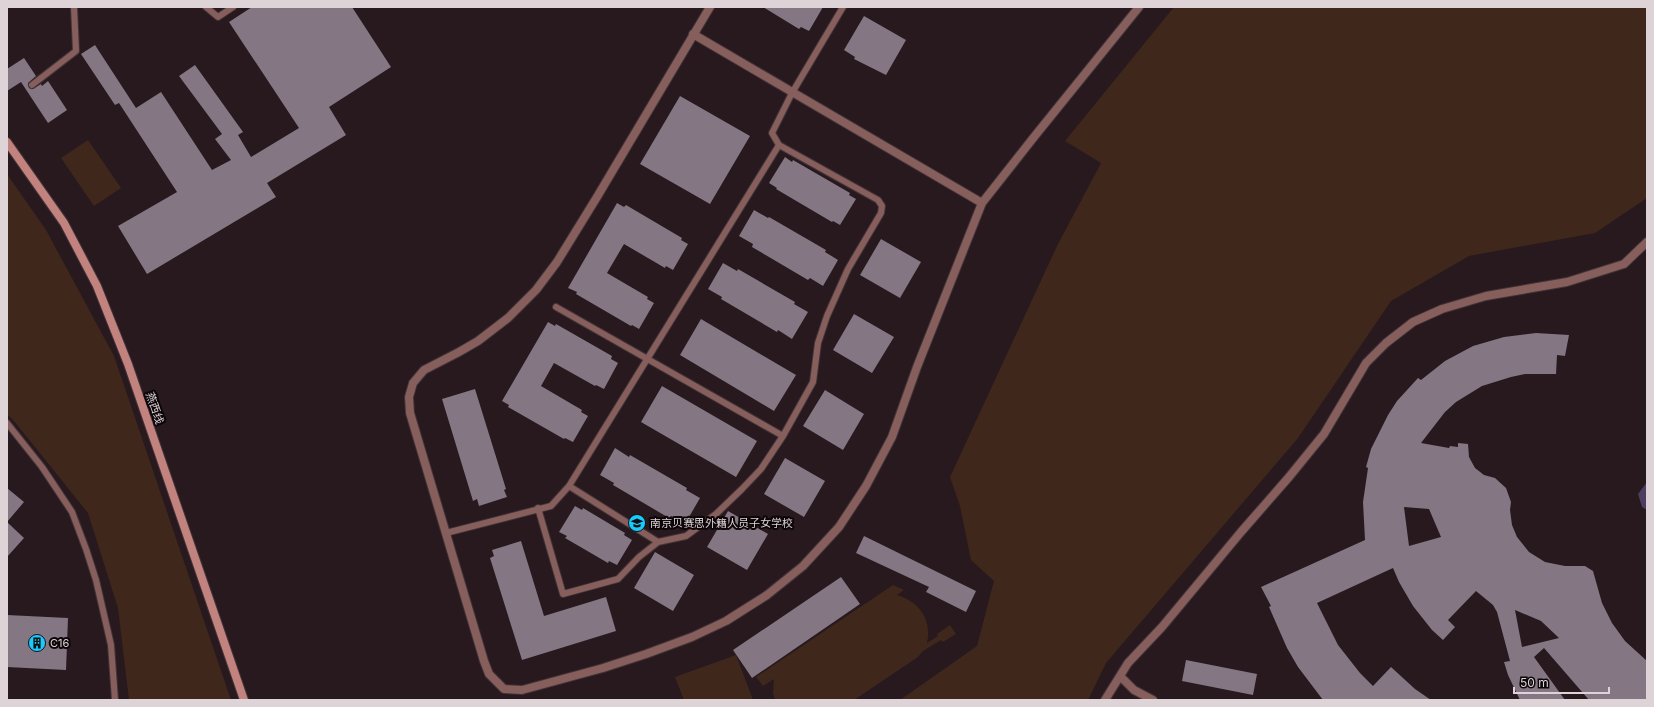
<svg xmlns="http://www.w3.org/2000/svg" width="1654" height="707" font-family="Inter,'Noto Sans SC',sans-serif">
  <style>
    .green { fill: #3f281b }
    .water { fill: #4d3e60 }
    .building { fill: #847683; fill-rule: evenodd }
    .lines { fill: none; stroke-linecap: round; stroke-linejoin: round }
    .service-casing { stroke: #413338; stroke-width: 8 }
    .minor-casing { stroke: #413338; stroke-width: 10 }
    .secondary-casing { stroke: #413338; stroke-width: 10 }
    .service { stroke: #865e5b; stroke-width: 6 }
    .minor { stroke: #865e5b; stroke-width: 8 }
    .secondary { stroke: #c2827e; stroke-width: 8 }
    .labels { text-anchor: middle; stroke-width: 4; stroke-linejoin: round; paint-order: stroke }
    .street-label { font-size: 11px; fill: #ded3d6; stroke: #0c0608 }
    .poi-label { font-size: 11px; fill: #ded3d6; stroke: #0c0608; text-anchor: start }
  </style>
  <rect width="100%" height="100%" fill="#27191e"/>
  <path class="green" d="M1174,7h473v191l-52,35 -126,23 -78,45 -93,137 -192,225 -18,37h-188l77,-54 17,-65 -23,-21 -11,-54 -10,-29 107,-231 44,-83 -36,-22z
    M88,140l33,48 -27,18 -33,-48z
    M7,174l39,56 68,126 117,344h-102l-11,-92 -30,-95 -74,-92 -7,-7z
    M893,585l11,5 -7,5c23,7 35,25 30,48l11,-7 -1,-2 13,-9 6,9 -13,8 -2,-2 -18,11 -5,6 -64,43h-79l-2,-7 1,-14 -11,7 -7,-9z
    M736,655l17,45h-69l-9,-23z"/>
  <path class="water" d="M1647,482v28l-5,-3 -4,-13z"/>
  <path class="building" d="M252,7h100l39,60 -62,40 17,28 -79,48 9,14 -129,77 -29,-48 59,-34 -58,-89 -4,2 -34,-51 14,-9 41,63 25,-16 51,78 19,-10 -16,-21 7,-5 -43,-58 16,-11 48,67 -5,3 13,22 48,-29 -70,-106z
    M763,7h60l-14,24 -8,-4 -2,2z
    M864,16l42,24 -20,35 -32,-16 1,-2 -11,-7z
    M24,58l12,18 -8,7 1,5 4,1 8,-5 1,2 6,-5 19,29 -19,13 -27,-41 -14,9v-22z
    M680,96l70,40 -40,68 -70,-40z
    M785,157l7,5 1,-2 57,33 -1,2 7,4 -16,26 -7,-4 -1,1 -56,-33 1,-1 -8,-5z
    M617,203l7,4 2,-2 56,33 -1,2 7,4 -15,26 -7,-4 -1,2 -41,-24 -17,29 41,24 -1,2 7,4 -15,26 -7,-4 -1,1 -55,-32 1,-2 -9,-4z
    M754,210l14,8 1,-1 57,33 -1,2 13,8 -15,26 -13,-8 -2,2 -56,-33 1,-3 -14,-8z
    M881,239l40,23 -21,36 -40,-23z
    M723,263l14,8 1,-2 57,33 -1,2 14,8 -16,27 -14,-9 -1,2 -56,-33 1,-2 -14,-8z
    M854,314l40,23 -22,36 -39,-23z
    M701,319l95,56 -22,36 -94,-56z
    M548,322l7,4 1,-2 56,32 -1,3 7,4 -14,26 -8,-4 -1,1 -41,-23 -13,23 41,24 -1,2 7,4 -15,26 -8,-4 -1,1 -56,-32 1,-2 -7,-4z
    M1536,333l33,2 -4,21 -8,-1 -1,19h-31l-14,3 -29,9 -26,16 -11,10 -24,31 28,5 1,-2 8,1v-4l10,1 1,13 6,11 9,7 11,3 11,10 5,14 -1,8 2,15 5,12 12,15 16,10 20,4h20l8,5 9,32 10,20 13,18 22,20v39h-58l-45,-52 -10,9 31,43h-45l-12,-25 -4,-13 6,-1 -13,-49 -4,-7 -17,-14 -28,29 7,7 -12,13 -11,-10 -19,-24 -14,-24 -6,-14 -76,35 21,42 22,28 13,13 18,-19 24,22 16,11h-108l-25,-33 -11,-19 -18,-41 2,-1 -10,-19 104,-47 -2,-38 5,-34 -2,-1 5,-18 17,-34 9,-14 21,-23 3,2 24,-19 28,-15 31,-9zM1404,507l25,2 12,28 -32,9zM1515,610l26,11 18,17 -37,9z
    M662,386l95,55 -21,36 -95,-55z
    M475,389l31,100 -2,1 3,7 -28,9 -2,-7 -4,2 -31,-102z
    M825,390l39,24 -21,36 -40,-24z
    M615,448l14,9 1,-2 57,33 -1,2 14,8 -15,26 -14,-8 -2,2 -56,-33 1,-2 -14,-8z
    M785,458l40,23 -21,36 -40,-23z
    M7,488l17,14 -17,20z
    M575,506l7,4 1,-2 42,25 -1,2 8,5 -15,25 -8,-4 -1,2 -43,-25 2,-2 -8,-4z
    M728,511l40,23 -21,36 -40,-23z
    M7,522l17,16 -17,19z
    M864,536l112,55 -10,21 -40,-20 3,-5 -73,-34z
    M521,541l23,75 62,-19 10,34 -94,29 -32,-102 4,-2 -2,-6z
    M655,552l39,23 -21,36 -39,-23z
    M841,577l19,27 -108,74 -19,-28z
    M7,615l61,3 -2,52 -59,-3z
    M1186,660l71,14 -4,21 -71,-14z"/>
  <g class="lines">
    <g class="service-casing">
      <path id="service" d="M206,7l12,10 15,-10
        M32,85l44,-34 -2,-44
        M556,307l227,129
        M7,423l35,44 30,45 14,37 10,31 15,65 4,55
        M569,486l89,56
        M538,508l25,86 55,-15 21,-22 19,-15 28,-6 30,-22 26,-25 19,-20 22,-33 30,-54 5,-39 9,-27 21,-47 33,-56 1,-7 -4,-6 -99,-55
        M446,533l105,-27 18,-20 210,-341 -7,-12 20,-40 51,-86"/>
    </g>
    <g class="minor-casing">
      <path id="minor" d="M710,7l-113,190 -40,65 -21,28 -28,28 -30,23 -19,11 -35,18 -11,13 -4,14 1,16 74,248 5,13 15,15 18,1 81,-22 43,-14 46,-17 34,-16 41,-26 36,-29 36,-39 27,-41 26,-49 25,-70 65,-164 52,-66 105,-130
        M693,34l289,169
        M1120,676l14,14 19,10
        M1105,700l23,-37 34,-36 79,-95 48,-55 35,-43 42,-71 20,-20 27,-21 29,-13 44,-13 81,-14 57,-18 23,-22"/>
    </g>
    <g class="secondary-casing">
      <path id="secondary" d="M7,142l57,81 33,63 31,78 116,336"/>
    </g>
    <use href="#service" class="service"/>
    <use href="#minor" class="minor"/>
    <use href="#secondary" class="secondary"/>
  </g>
  <defs>
    <g id="school-disc" transform="scale(0.9)"><circle r="9.5" fill="#19cafc" stroke="#0c0608"/><path d="M0-5L7-2L0 1L-7-2ZM-4 1L0 2.5L4 1V4Q0 6-4 4Z" fill="#111"/></g>
    <g id="building-disc" transform="scale(0.9)"><circle r="9.5" fill="#19cafc" stroke="#0c0608"/><path d="M-4-6H4V6H1V3H-1V6H-4ZM-2.5-4.3h1.7v1.8h-1.7ZM.8-4.3h1.7v1.8H.8ZM-2.5-1h1.7V.8h-1.7ZM.8-1h1.7V.8H.8Z" fill="#111"/></g>
  </defs>
  <g fill-rule="evenodd">
    <use href="#school-disc" x="637" y="523"/>
    <use href="#building-disc" x="37" y="643"/>
  </g>
  <g class="labels">
    <g class="street-label">
      <text transform="translate(155 408) rotate(71)" y="4">燕西线</text>
    </g>
    <g class="poi-label">
      <text x="650" y="527">南京贝赛思外籍人员子女学校</text>
      <text x="50" y="647">C16</text>
    </g>
  </g>
  <rect width="1654" height="707" fill="none" stroke="#ded3d6" stroke-width="16"/>
  <path d="M1514 687v6h95v-6" fill="none" stroke="#ded3d6" stroke-width="2"/>
  <text x="1520" y="687" font-size="12" fill="#ded3d6" stroke="#0c0608" stroke-width="3" paint-order="stroke">50 m</text>
</svg>
